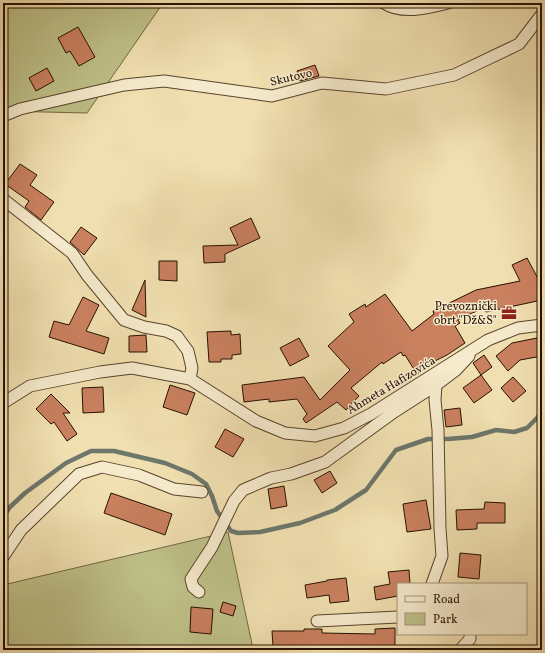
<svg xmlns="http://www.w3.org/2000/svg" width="545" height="653" font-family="Vollkorn,serif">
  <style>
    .green { fill: #bec088; stroke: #726844 }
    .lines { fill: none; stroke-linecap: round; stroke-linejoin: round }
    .stream { stroke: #6d776b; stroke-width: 4.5 }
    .building { fill: #c9805f; stroke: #271000 }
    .street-casing { stroke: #59442c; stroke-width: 13 }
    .street { stroke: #f5eacc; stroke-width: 11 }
    .labels { text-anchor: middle; stroke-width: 3; stroke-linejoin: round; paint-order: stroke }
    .street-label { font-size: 12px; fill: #271000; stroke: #f5eacc }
    .poi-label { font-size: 12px; fill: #271000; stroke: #f5eacc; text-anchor: end }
  </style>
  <rect width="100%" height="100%" fill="#f0dfb0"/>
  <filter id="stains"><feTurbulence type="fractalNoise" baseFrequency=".005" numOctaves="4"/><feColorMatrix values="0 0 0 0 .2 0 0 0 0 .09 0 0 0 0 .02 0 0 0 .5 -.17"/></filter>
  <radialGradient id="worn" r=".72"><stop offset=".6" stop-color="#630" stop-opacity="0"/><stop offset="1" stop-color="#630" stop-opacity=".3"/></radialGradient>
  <path class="green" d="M3,3h160l-76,110 -84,-2z
    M228,532l24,112 -1,6h-248v-65z"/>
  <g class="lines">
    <path class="stream" d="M3,517l7,-10 15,-14 41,-30 25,-12h23l51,12 27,11 14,10 6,12 5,15 14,20 7,2 22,-1 40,-9 35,-13 31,-20 30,-40 32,-11h20l24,-2 24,-7 18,2 13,-4 10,-10 5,-7"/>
  </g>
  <path class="building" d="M78,27l17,30 -16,9 -9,-15 -4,2 -8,-15z
    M315,65l4,11 -19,5 -3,-10z
    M47,68l7,13 -18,10 -7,-13z
    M20,164l17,11 -7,10 24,17 -13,18 -16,-13 4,-6 -24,-17z
    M251,218l9,20 -35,16v8l-21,1 -1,-17 35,-1 -8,-17z
    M81,227l16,11 -13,17 -14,-13z
    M527,258l15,28v14l-56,12 -1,-5 -27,13 2,3 -5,3 10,17 -18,12 -20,10 1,2 -11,7 -12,-19 -2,1 -2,-4 -18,12 -1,-2 -31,26 8,8 -13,14 -9,-8 -31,21 -3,-4 4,-5 -10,-15 -28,3v-3l-25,3 -2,-17 62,-8 16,23 30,-30 -22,-24 26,-24 -5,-8 16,-10 1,3 19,-13 27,37 22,-17 -1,-3 43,-21 44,-9 -8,-16z
    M159,261h18v20l-18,-1z
    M145,280l1,37 -14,-7z
    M83,297l16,8 -13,26 23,7 -5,16 -55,-17 5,-16 15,4z
    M231,331v4l9,-1 1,20 -9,1v4h-11v3h-12l-2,-30z
    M146,335l1,17h-18v-16z
    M542,337v19l-22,4 -12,11 -12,-15 16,-13z
    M299,338l10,18 -19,10 -10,-18z
    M484,355l8,12 -11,8 -8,-12z
    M481,375l11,15 -18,13 -11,-15z
    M513,377l13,14 -13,11 -12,-14z
    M170,385l25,8 -8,22 -24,-8z
    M103,387l1,25 -21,1 -1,-25z
    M51,394l19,19h-7l14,21 -10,7 -13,-19 -3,2 -15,-15z
    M460,408l2,17 -16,2 -2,-17z
    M225,429l19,10 -11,18 -18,-10z
    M330,471l7,12 -15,10 -8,-13z
    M284,486l3,20 -16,3 -3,-20z
    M111,493l61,21 -7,21 -61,-22z
    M426,500l5,29 -24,3 -4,-28z
    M485,502l20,1v20h-28v6l-20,1 -1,-20 28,-1z
    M460,553l21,2 -2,24 -21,-2z
    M409,570l1,14h-12v12l-22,4 -2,-13 16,-3 -2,-12z
    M346,578l3,23 -19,2 -1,-8 -22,3 -2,-13 22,-4v-1z
    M223,602l13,4 -3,10 -13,-4z
    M191,607l22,2 -2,25 -21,-2z
    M395,628v22l-55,-2v-2l-67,1 -1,-16h32v-2h18v4l53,1v-5z"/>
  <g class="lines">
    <g class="street-casing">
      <path id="street" d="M384,3c18,12 44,5 64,0
        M3,116l17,-7 104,-24 40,-4 108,15 50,-13 64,6 68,-14 65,-31 23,-30
        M3,199l69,54 15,22 37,45 20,7 22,4 11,5 11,15 4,17 -2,11
        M3,403l27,-17 70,-14 32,-4 58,11 66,42 29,12 30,3 29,-8 27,-14 117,-74 30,-12 24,-3
        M3,557l18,-27 58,-56 23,-7 37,8 35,14 28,3
        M432,584l10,-28 -2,-28 -2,-98 -3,-30 1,-15 20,-15 13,-14
        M199,592l-6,-5 -2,-8 21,-32 22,-46 9,-11 28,-12 20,-4 34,-12 69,-50 42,-27
        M317,621l81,-4
        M460,650l10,-11v-5"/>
    </g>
    <use href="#street" class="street"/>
  </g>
  <defs>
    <g id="office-bare" transform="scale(1.2)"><path d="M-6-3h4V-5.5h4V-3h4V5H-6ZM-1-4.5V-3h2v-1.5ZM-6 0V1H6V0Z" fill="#8f2418" stroke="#f5eacc" stroke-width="2.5" paint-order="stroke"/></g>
  </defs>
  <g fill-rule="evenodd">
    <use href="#office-bare" x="509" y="313"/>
  </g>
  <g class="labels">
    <g class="street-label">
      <text transform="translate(291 77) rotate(-13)" y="4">Skutovo</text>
      <text transform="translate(391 385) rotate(-31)" y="4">Ahmeta Hafizovića</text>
    </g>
    <g class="poi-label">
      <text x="497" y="310">Prevoznički<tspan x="497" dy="14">obrt "Dž&amp;S"</tspan></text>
    </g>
  </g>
  <rect width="545" height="653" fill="none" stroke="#f0dfb0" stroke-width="16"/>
  <rect x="4" y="4" width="537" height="645" fill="none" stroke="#271000" stroke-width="2"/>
  <rect x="8" y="8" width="529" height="637" fill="none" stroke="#271000"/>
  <rect x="397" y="583" width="130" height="52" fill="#f5eacc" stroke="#a3937a"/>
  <rect x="405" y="596" width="20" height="6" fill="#f5eacc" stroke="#a3937a"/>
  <text x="433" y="603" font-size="12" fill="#271000">Road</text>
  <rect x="405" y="613" width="20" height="12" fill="#bec088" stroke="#a3937a"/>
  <text x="433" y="623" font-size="12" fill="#271000">Park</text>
  <rect width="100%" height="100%" filter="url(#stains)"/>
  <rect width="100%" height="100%" fill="url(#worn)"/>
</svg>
